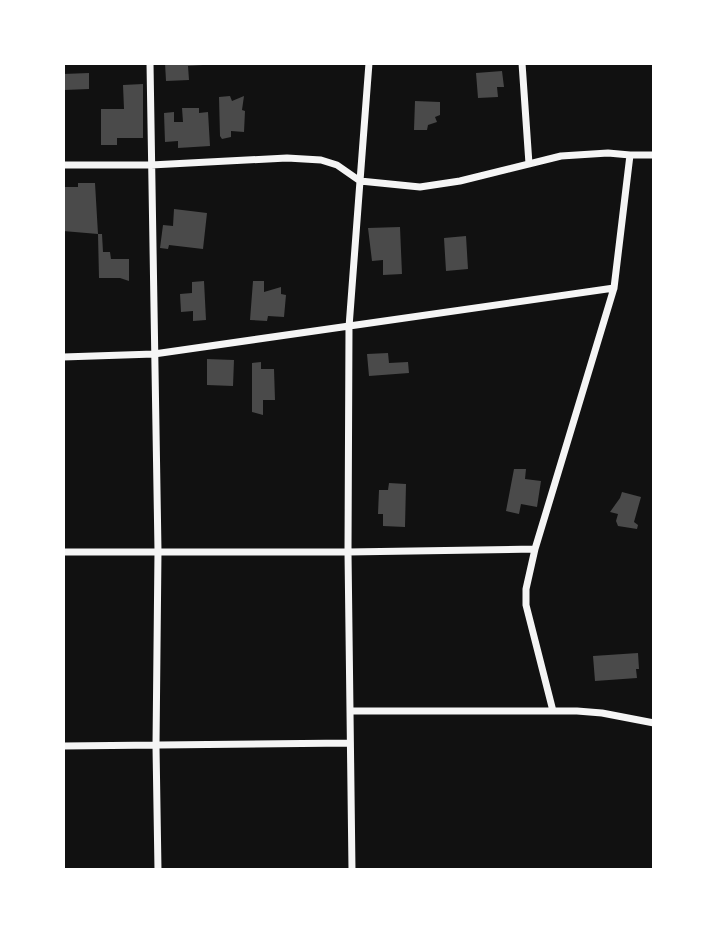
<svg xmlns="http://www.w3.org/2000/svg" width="717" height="933" font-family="Ubuntu,sans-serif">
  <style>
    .building { fill: #4a4a4a }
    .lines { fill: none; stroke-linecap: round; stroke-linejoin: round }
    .minor { stroke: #f5f5f5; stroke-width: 7 }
  </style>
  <rect width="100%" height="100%" fill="#111"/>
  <path class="building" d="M165,63h37l1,2 -15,1 1,14 -23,1z
    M502,71l2,16h-7l1,10 -20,1 -2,-25z
    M89,73v16l-25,1 -1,-16z
    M143,84v54h-26v7h-16v-36h23l-1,-24z
    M230,96l2,5 12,-5 -2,14 3,1 -1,21 -13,-1v6l-9,2 -2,-3 -1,-39z
    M415,101l25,1v13l-5,2 2,5 -9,3 -1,5h-13z
    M182,108h17v5l9,-1 2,34 -32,2v-7l-13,1 -1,-29 10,-1v10h9z
    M78,183h17l3,51h4l1,18h7l1,7h18v22l-9,-3h-21l-1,-44 -35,-3v-44h15z
    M174,209l33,4 -4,36 -34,-4 -1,4 -8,-1 3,-23 10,1z
    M400,227l2,47 -19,1v-15l-11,1 -4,-33z
    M466,236l2,33 -22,2 -2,-33z
    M204,281l2,39 -13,1v-10l-12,1 -1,-18 12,-1v-11z
    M253,281h11v11l17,-5v7l5,1 -2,22 -16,-1 -1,5 -17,-1z
    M388,353l1,10 19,-1 1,11 -40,3 -2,-22z
    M207,359l27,1 -1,26 -26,-1z
    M261,362v7h13l1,31h-12v15l-11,-3v-49z
    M514,469h12l-1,10 16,2 -4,26 -16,-3 -2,10 -13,-3z
    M389,483l17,1 -1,43 -22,-1v-12h-5l1,-24h9z
    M622,492l19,5 -7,25 4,3 -1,4 -19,-3 -2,-5 2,-7 -8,-2 10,-14z
    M638,653l1,16h-3l1,9 -42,3 -2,-25z"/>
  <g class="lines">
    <path class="minor" d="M150,63l8,488 -2,195 2,124
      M369,63l-9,118 60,6 40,-6 101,-25 47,-3 22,2
      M522,63l7,101
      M63,165h88l136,-7 34,2 16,5 23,16 -11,146 -1,225 4,318
      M63,357l91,-3 460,-66
      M63,552h285l187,-3
      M350,711h227l25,2 52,10
      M553,711l-27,-106v-16l9,-40 79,-261 16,-133h24
      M63,746l287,-3"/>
  </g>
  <rect width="717" height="933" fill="none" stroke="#ffffff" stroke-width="130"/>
</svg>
